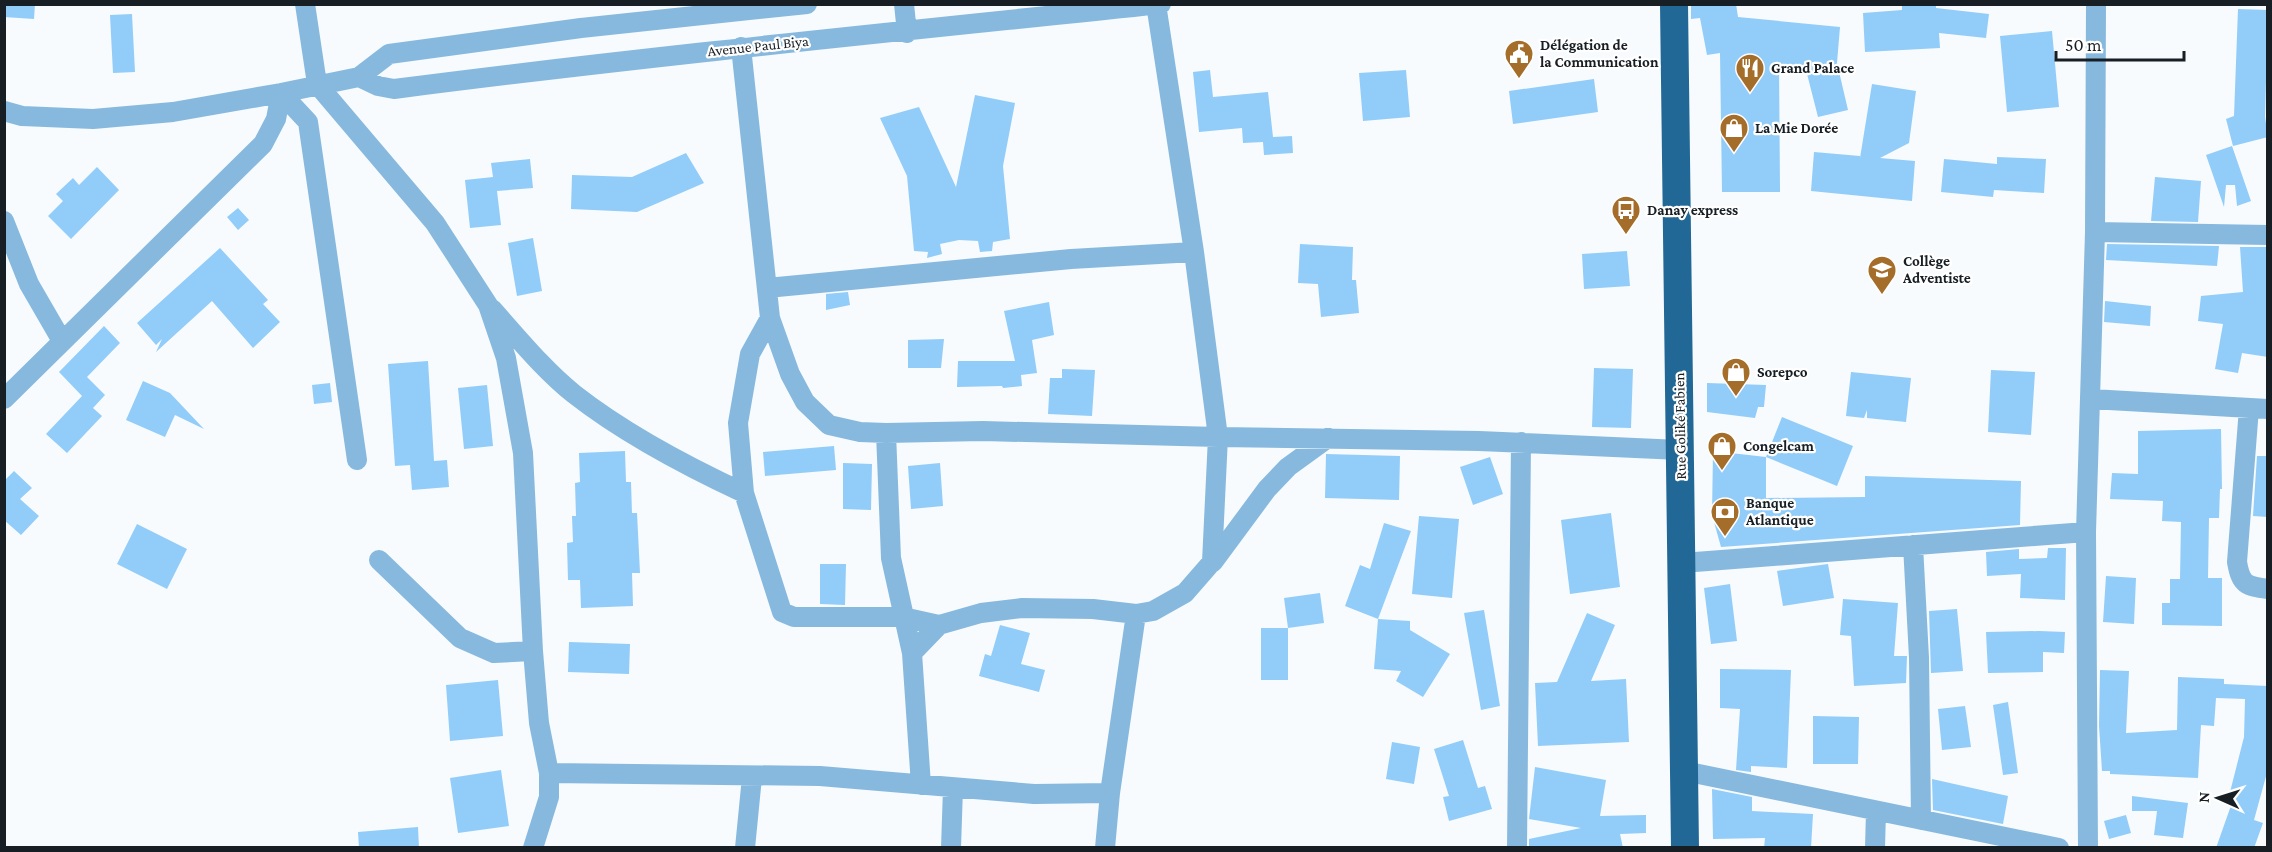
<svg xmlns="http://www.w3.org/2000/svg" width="2272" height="852" font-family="'Crimson Pro',serif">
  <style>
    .building { fill: #92ccf9 }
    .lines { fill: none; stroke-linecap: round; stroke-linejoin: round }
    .minor { stroke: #87b9df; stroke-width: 20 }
    .highway { stroke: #216896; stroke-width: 28 }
    .labels { text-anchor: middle; stroke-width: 4.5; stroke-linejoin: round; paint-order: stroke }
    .poi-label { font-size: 15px; font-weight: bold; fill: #171f25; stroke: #fff; text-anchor: start }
    .street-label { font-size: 15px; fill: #171f25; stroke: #fff }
  </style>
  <rect width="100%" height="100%" fill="#f7fbfe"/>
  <path class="building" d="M4,4h31l-1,15 -30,-2z
    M1691,4h45l2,13 102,10 -3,36 11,47 -30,7 -13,-51 -26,-2 1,128h-58l-2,-139 -13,2 -7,-37 -9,1z
    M1902,4h34v4l53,6 -3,24 -47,-5 1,15 -75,4 -2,-39 39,-3z
    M2238,9l30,1 -3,107 3,20 -35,9 -7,-27 8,-3z
    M132,14l3,58 -22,1 -3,-58z
    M2052,31l7,76 -52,5 -7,-76z
    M1210,70l3,27 55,-5 5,45 19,-1 1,17 -29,2 -1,-13 -20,1 -1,-15 -43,4 -6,-60z
    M1406,70l4,47 -47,4 -4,-48z
    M1594,79l4,33 -85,12 -4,-33z
    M1872,84l44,7 -7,52 -29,15 35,3 -3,40 -101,-10 3,-39 46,4v2z
    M975,95l40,8 -12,63 7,73 -17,3 -1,9 -12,1 -2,-11 -19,-1 -19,4 2,10 -15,4 1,-6 -14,-1 -7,-75 -27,-58 39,-11 37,80z
    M2232,146l19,55 -14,5 -2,-21h-9l-2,22 -18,-52z
    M686,153l18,30 -67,29 -66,-3 1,-34 60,2z
    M1997,157l49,2 -2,34 -50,-3 -1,7 -52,-5 3,-33 53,5z
    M530,159l3,29 -36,3 4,34 -31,3 -5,-48 28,-3 -2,-14z
    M97,167l22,23 -48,49 -23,-23 15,-15 -7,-7 17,-16 6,7z
    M2155,177l46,4 -3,41 -47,-1z
    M238,208l11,12 -11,10 -11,-13z
    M533,238l9,53 -25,5 -9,-53z
    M1300,244l53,3 -1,33h4l3,33 -38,4 -3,-33 -20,-1z
    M2107,244l112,2 -2,20 -111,-6z
    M2240,247h28v110l-26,-4 -4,20 -23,-4 8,-45 -25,-3 3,-25 42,-4z
    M220,248l48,52 -5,4 17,18 -27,26 -41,-47 -56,51 6,-13 -6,6 -19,-22z
    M1627,251l3,35 -46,3 -2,-35z
    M848,292l2,13 -24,5v-16z
    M2105,301l46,5 -1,20 -46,-4z
    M1049,302l5,33 -22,5 5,33 -16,2 1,11 -19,2 -1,-2 -45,1 1,-26h57l-11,-50z
    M104,326l16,17 -33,34 18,18 -12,13 9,8 -35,37 -21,-19 36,-38 -23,-24z
    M944,339l-3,29h-33v-28z
    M428,361l6,100 13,-1 2,27 -37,3 -2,-25 -15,1 -7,-102z
    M1594,368l39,1 -2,59 -39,-1z
    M1062,369l33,1 -3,46 -44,-2 2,-36h12z
    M1991,370l44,2 -4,63 -43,-3z
    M1851,372l60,6 -5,44 -39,-4v-8l-3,8 -18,-2z
    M143,381l27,12 34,36 -29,-14 -10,22 -39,-17z
    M330,383l2,19 -18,2 -2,-19z
    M1707,383l59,2 -2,22h-6l-3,11 -48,-6z
    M487,385l6,61 -29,3 -6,-61z
    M1782,417l71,29 -16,40 -71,-29z
    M2221,429l1,60h-2l-1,29h-10l-1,60h14v48l-60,-1v-22h8v-24h10l1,-57 -19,-1 1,-20 -53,-2 2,-26 26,1v-43z
    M834,446l2,24 -71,6 -2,-24z
    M625,451l1,31h5l1,31h5l3,60h-8l1,33 -52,2 -1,-28h-12l-1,-37 6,-1 -1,-26h4l-1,-33 5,-1 -1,-29z
    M1713,451l53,6v41l99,-1v-21l156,5 -1,44 -299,22 -9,-32z
    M1326,454l74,2 -1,44 -74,-2z
    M2257,456h11v61l-15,-1z
    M1490,457l13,37 -30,11 -13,-38z
    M843,463l29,1 -1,46 -28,-1z
    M940,463l3,43 -32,3 -3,-43z
    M14,471l18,17 -12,11 19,17 -18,19 -17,-15v-39z
    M1611,513l9,74 -50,7 -9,-74z
    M1419,516l40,3 -7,79 -40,-4z
    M1384,523l27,8 -33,88 -33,-13 15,-41 10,4z
    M137,524l50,25 -20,40 -50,-25z
    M2048,548h18l-1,52 -45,-2 1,-24 -34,2 -1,-24 33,-3v10l28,-1z
    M820,564h26l-1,41 -25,-1z
    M1828,564l6,34 -51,8 -6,-35z
    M2106,576l30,2 -2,46 -31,-2z
    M1730,584l7,57 -26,3 -7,-56z
    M1320,593l4,30 -36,5 -4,-30z
    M1843,599l55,4 -4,53h13l-1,27 -52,3 -3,-50 -11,-1z
    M1957,609l6,62 -32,2 -2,-62z
    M1484,610l16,96 -19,4 -17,-97z
    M1587,613l28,12 -24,56 35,-2 3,63 -91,4 -3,-63 22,-1z
    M1378,619l32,2v9l40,24 -27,43 -27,-16 5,-10 -27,-2z
    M1000,625l30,8 -9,31 24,6 -6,22 -60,-16 6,-22 6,2z
    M1261,628h27v52h-27z
    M2039,631l26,1 -1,21 -21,-1v20l-55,1 -2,-41z
    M569,642l61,2 -1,30 -61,-2z
    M1720,669l71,1 -4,98 -36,-2v6l-15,-2 4,-61 -20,-1z
    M2100,670l29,1 -3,62 51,-3 1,-53 46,2v5l44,2v83l-14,51 9,3 -9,25h-38l18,-51 -5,-1 15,-59 1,-38 -29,-1 -2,28 -13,-1 -3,53 -88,-4v-3h-8l-3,-45z
    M498,680l5,56 -53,5 -4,-56z
    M2008,702l10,71 -15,2 -10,-70z
    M1965,706l6,41 -29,3 -4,-41z
    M1813,716l46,1 -1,47h-45z
    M1463,740l15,48 7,-2 7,23 -43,12 -6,-24 6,-1 -15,-47z
    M1392,742l28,5 -6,37 -28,-5z
    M1535,767l71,13 -6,36 46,-1v18l-26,1 3,14h-94v-9l52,-11 -52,-9z
    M501,770l8,56 -51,7 -8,-55z
    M1932,779l76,17 -5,28 -70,-14z
    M1712,789l40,8v14l61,3 -2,34h-47l1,-10 -52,1z
    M2132,796l56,7 -5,35 -29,-3 3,-24h-25z
    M2126,815l5,18 -22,6 -5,-18z
    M418,827l1,21h-60l-1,-16z"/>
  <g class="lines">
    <path class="minor" d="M305,4l12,80 118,139 53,82 18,53 17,95 10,198 6,72 10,50v24l-16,51
      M904,4l3,29
      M741,47l29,271 20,56 15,28 24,23 31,7 26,1 97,-2 235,6 -24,-185 -38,-248
      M359,77l19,9 16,3c255,-33 511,-58 767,-85
      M281,93l27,29 49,338
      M4,111l18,5 71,3 80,-7 108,-19 78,-16 30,-23 192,-26 226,-24
      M4,221l25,63 33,57
      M2095,232l173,3
      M767,288l304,-29 123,-7
      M492,309c26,29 52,61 82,85 51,40 112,72 170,99
      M770,318l-20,36 -12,69 6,70 38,119 12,5h109l36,8
      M4,399l259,-255 13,-25 5,-26
      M2091,399l177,10
      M2249,408l-12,154c4,23 9,24 31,27
      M886,433l5,125 21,95 9,132
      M1913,545l6,113 2,162
      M379,560l81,78 34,15 39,-2
      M1213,562l54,-73 21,-22 40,-29
      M1682,563l404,-31
      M912,653l27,-28 42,-12 41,-5 71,1 43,5
      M1684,771l375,77
      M549,773l271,3 214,18 76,-1
      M745,848l7,-71
      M951,848l2,-60
      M1105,848l5,-55 26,-179 17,-3 32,-18 27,-31 6,-125 261,4 201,9
      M1517,848l4,-406
      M1875,848l1,-37
      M2088,848l-2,-316 9,-300 1,-228"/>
    <path class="highway" d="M1674,4l11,844"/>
  </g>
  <defs>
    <g id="civic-pin" transform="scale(1.5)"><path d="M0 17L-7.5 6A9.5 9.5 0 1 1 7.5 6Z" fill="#a56d2a" stroke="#fff"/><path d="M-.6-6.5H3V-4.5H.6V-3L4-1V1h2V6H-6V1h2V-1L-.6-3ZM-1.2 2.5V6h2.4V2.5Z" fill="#fff"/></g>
    <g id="restaurant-pin" transform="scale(1.5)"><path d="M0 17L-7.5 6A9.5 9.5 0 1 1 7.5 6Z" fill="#a56d2a" stroke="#fff"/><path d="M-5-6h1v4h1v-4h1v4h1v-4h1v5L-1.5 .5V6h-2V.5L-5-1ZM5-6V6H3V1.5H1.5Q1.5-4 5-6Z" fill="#fff"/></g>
    <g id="shop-pin" transform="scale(1.5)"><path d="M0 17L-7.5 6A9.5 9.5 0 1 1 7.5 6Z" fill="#a56d2a" stroke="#fff"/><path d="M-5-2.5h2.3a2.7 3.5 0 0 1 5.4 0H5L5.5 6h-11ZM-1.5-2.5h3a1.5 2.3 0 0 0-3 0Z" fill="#fff"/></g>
    <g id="bus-pin" transform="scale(1.5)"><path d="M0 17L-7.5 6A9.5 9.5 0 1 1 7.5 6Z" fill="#a56d2a" stroke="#fff"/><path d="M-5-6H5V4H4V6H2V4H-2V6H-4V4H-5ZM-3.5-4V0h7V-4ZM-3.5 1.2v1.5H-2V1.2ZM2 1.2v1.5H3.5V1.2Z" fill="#fff"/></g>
    <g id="school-pin" transform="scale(1.5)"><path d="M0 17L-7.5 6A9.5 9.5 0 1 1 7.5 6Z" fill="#a56d2a" stroke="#fff"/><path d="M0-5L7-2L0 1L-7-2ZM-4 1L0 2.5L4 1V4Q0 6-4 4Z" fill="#fff"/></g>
    <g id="bank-pin" transform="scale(1.5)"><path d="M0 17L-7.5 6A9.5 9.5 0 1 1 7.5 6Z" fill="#a56d2a" stroke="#fff"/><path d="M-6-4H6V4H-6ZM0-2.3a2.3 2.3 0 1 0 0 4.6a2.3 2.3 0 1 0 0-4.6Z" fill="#fff"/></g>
  </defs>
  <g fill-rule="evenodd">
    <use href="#civic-pin" x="1519" y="54"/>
    <use href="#restaurant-pin" x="1750" y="68"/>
    <use href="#shop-pin" x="1734" y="128"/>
    <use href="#bus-pin" x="1626" y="210"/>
    <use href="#school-pin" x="1882" y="270"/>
    <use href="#shop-pin" x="1736" y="372"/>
    <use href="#shop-pin" x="1722" y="446"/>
    <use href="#bank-pin" x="1725" y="512"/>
  </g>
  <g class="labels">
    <g class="poi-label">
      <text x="1540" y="50">Délégation de<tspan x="1540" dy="17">la Communication</tspan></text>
      <text x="1771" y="73">Grand Palace</text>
      <text x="1755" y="133">La Mie Dorée</text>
      <text x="1647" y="215">Danay express</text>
      <text x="1903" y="266">Collège<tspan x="1903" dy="17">Adventiste</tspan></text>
      <text x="1757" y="377">Sorepco</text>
      <text x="1743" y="451">Congelcam</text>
      <text x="1746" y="508">Banque<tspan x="1746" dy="17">Atlantique</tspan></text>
    </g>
    <g class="street-label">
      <text transform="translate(758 46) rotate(-6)" y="5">Avenue Paul Biya</text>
      <text transform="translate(1680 426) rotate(-91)" y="5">Rue Goliké Fabien</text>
    </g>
  </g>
  <rect width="2272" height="852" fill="none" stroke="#171f25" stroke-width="12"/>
  <g transform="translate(2218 798) rotate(273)" stroke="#ffffff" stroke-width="4.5" paint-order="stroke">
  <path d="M0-4.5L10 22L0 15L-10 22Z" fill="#171f25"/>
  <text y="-9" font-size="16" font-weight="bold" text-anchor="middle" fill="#171f25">N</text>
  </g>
  <path d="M2056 51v9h128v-9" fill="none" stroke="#171f25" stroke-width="3"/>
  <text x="2065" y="51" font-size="18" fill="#171f25" stroke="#ffffff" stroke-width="4.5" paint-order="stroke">50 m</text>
</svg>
